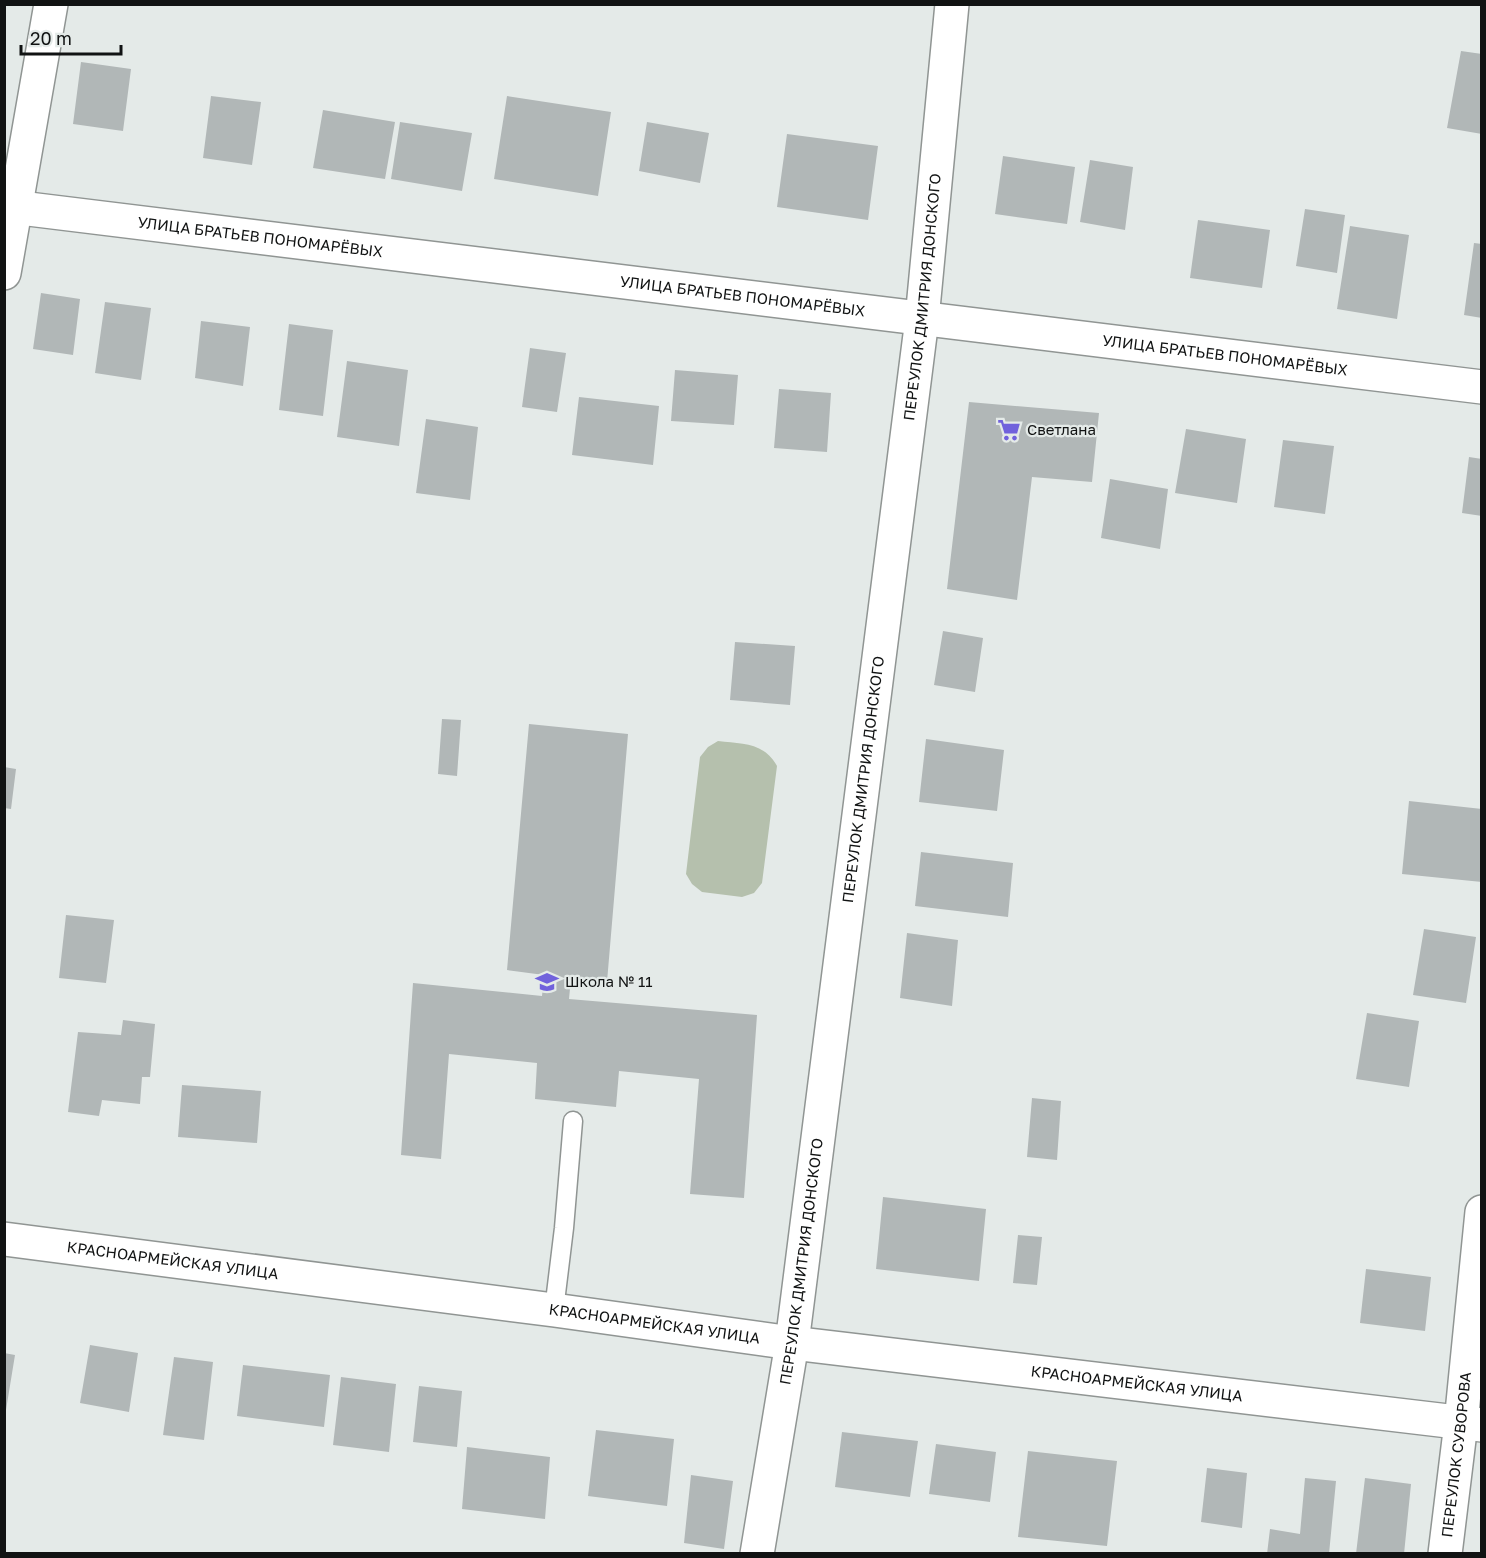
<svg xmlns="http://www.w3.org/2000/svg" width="1486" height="1558" font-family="'Golos Text',sans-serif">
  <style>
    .green { fill: #b5c0ad }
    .building { fill: #b1b7b7 }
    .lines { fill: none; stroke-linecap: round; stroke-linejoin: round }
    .lane-casing { stroke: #909593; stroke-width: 21 }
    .street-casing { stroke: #909593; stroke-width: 36 }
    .secondary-casing { stroke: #909593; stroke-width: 36 }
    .lane { stroke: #fff; stroke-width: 18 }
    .street { stroke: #fff; stroke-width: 33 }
    .secondary { stroke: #fff; stroke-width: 33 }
    .labels { text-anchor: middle; stroke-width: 4.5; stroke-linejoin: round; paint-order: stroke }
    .street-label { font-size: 15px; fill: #111313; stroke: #e4eae8 }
    .poi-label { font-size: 15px; fill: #111313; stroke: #e4eae8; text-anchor: start }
  </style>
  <rect width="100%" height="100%" fill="#e4eae8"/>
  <path class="green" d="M718,741c24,3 46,1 59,25l-15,117 -8,10 -12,4 -40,-5 -10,-8 -6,-10 14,-117 8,-10z"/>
  <path class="building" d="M1461,51l21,3v80l-35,-6z
    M81,62l50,7 -8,62 -50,-7z
    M211,96l50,6 -9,63 -49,-7z
    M507,96l104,16 -13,84 -104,-17z
    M323,110l72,12 -10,57 -72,-11z
    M400,122l72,11 -10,58 -71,-12z
    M647,122l62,11 -9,50 -61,-12z
    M787,134l91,12 -10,74 -91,-13z
    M1003,156l72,11 -8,57 -72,-10z
    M1090,160l43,7 -8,63 -45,-8z
    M1305,209l40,6 -8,58 -41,-7z
    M1198,220l72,10 -8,58 -72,-10z
    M1350,226l59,9 -12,84 -60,-10z
    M1474,243l8,1v74l-18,-3z
    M41,293l39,6 -7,56 -40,-6z
    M105,302l46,6 -10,72 -46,-7z
    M201,321l49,6 -7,59 -48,-8z
    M289,324l44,6 -10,86 -44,-6z
    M530,348l36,5 -9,59 -35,-5z
    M347,361l61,9 -9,76 -62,-9z
    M675,370l63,5 -4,50 -63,-4z
    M779,389l52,4 -4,59 -53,-4z
    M579,397l80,9 -6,59 -81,-10z
    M969,402l130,11 -7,69 -60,-5 -15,123 -70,-11z
    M426,419l52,8 -8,73 -54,-7z
    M1186,429l60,10 -9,64 -62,-10z
    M1283,440l51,6 -9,68 -51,-7z
    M1469,457l13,2v57l-20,-3z
    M1110,479l58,10 -8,60 -59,-11z
    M943,631l40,7 -8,54 -41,-7z
    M735,642l60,4 -5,59 -60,-5z
    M442,719l19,1 -4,56 -19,-2z
    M529,724l99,10 -21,248 -36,-4 -2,21 188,16 -13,183 -54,-4 9,-115 -80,-8 -3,36 -81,-8 2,-36 -88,-9 -8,105 -40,-4 12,-172 129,13 2,-21 -37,-5z
    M926,739l78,11 -7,61 -78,-9z
    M4,767l12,2 -5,40 -7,-1z
    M1409,801l73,8v73l-80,-8z
    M921,852l92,11 -5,54 -93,-11z
    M66,915l48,5 -8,63 -47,-5z
    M1424,929l52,8 -10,66 -53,-8z
    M907,933l51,7 -6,66 -52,-8z
    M1367,1013l52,8 -10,66 -53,-8z
    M123,1020l32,4 -5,53h-8l-2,27 -38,-4 -3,16 -31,-4 10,-80 43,3z
    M182,1085l79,6 -4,52 -79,-6z
    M1032,1098l29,3 -4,59 -30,-3z
    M883,1197l103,12 -7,72 -103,-12z
    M1018,1235l24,2 -5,48 -24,-2z
    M1366,1269l65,8 -6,54 -65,-8z
    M90,1345l48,8 -9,59 -49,-9z
    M4,1353l11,2 -9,55h-2z
    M174,1357l39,5 -9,78 -41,-5z
    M243,1365l87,10 -6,52 -87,-11z
    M341,1377l55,7 -7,68 -56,-7z
    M419,1386l43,5 -5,56 -44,-5z
    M596,1430l78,9 -7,67 -79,-10z
    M842,1432l76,9 -8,56 -75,-10z
    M936,1444l60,8 -6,50 -61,-8z
    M467,1447l83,10 -5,62 -83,-10z
    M1028,1451l89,10 -10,85 -89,-9z
    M1207,1468l40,5 -5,55 -41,-6z
    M691,1475l42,6 -9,68 -40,-6z
    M1305,1478l31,3 -7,73h-62l3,-25 30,5z
    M1365,1478l46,6 -7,70h-48z"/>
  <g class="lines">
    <g class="lane-casing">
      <path id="lane" d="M554,1310l10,-82 9,-107"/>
    </g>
    <g class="street-casing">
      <g id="street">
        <path id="s1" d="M4,206l1478,181"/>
        <path d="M4,273l47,-269"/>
        <path id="s2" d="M4,1239l550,71 238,33 690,82"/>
        <path id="s3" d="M1445,1554l16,-131 21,-211"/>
      </g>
    </g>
    <g class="secondary-casing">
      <g id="secondary">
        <path id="s4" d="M757,1554l35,-211 130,-1024 30,-315"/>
      </g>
    </g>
    <use href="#lane" class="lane"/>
    <use href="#street" class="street"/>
    <use href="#secondary" class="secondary"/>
  </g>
  <defs>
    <g id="supermarket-bare" transform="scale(1.8)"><path d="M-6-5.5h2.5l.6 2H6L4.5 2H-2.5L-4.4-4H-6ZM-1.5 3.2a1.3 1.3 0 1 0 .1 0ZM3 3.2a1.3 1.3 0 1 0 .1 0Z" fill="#7162dc" stroke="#e4eae8" stroke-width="2.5" paint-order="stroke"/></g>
    <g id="school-bare" transform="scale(1.8)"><path d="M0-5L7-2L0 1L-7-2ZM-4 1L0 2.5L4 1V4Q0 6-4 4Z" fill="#7162dc" stroke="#e4eae8" stroke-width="2.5" paint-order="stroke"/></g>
  </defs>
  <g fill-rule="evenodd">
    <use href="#supermarket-bare" x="1009" y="430"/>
    <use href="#school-bare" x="547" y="982"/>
  </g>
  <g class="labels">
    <g class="street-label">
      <text dy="5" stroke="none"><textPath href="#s1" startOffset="258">УЛИЦА БРАТЬЕВ ПОНОМАРЁВЫХ</textPath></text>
      <text dy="5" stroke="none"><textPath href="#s1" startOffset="744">УЛИЦА БРАТЬЕВ ПОНОМАРЁВЫХ</textPath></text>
      <text dy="5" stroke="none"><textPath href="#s4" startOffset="1268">ПЕРЕУЛОК ДМИТРИЯ ДОНСКОГО</textPath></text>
      <text dy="5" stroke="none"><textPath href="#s1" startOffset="1230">УЛИЦА БРАТЬЕВ ПОНОМАРЁВЫХ</textPath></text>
      <text dy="5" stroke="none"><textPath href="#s4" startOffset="782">ПЕРЕУЛОК ДМИТРИЯ ДОНСКОГО</textPath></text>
      <text dy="5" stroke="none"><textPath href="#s2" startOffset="170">КРАСНОАРМЕЙСКАЯ УЛИЦА</textPath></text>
      <text dy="5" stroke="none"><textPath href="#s4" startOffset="296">ПЕРЕУЛОК ДМИТРИЯ ДОНСКОГО</textPath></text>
      <text dy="5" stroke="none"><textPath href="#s2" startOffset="656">КРАСНОАРМЕЙСКАЯ УЛИЦА</textPath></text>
      <text dy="5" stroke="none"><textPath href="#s2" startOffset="1142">КРАСНОАРМЕЙСКАЯ УЛИЦА</textPath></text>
      <text dy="5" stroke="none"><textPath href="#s3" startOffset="100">ПЕРЕУЛОК СУВОРОВА</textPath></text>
    </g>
    <g class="poi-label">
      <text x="1027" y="435">Светлана</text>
      <text x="565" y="987">Школа № 11</text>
    </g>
  </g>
  <rect width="1486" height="1558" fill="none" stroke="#111313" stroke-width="12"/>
  <path d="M21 45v9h100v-9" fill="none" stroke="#111313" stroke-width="3"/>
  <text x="30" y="45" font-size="18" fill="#111313" stroke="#e4eae8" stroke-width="4.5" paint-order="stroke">20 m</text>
</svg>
